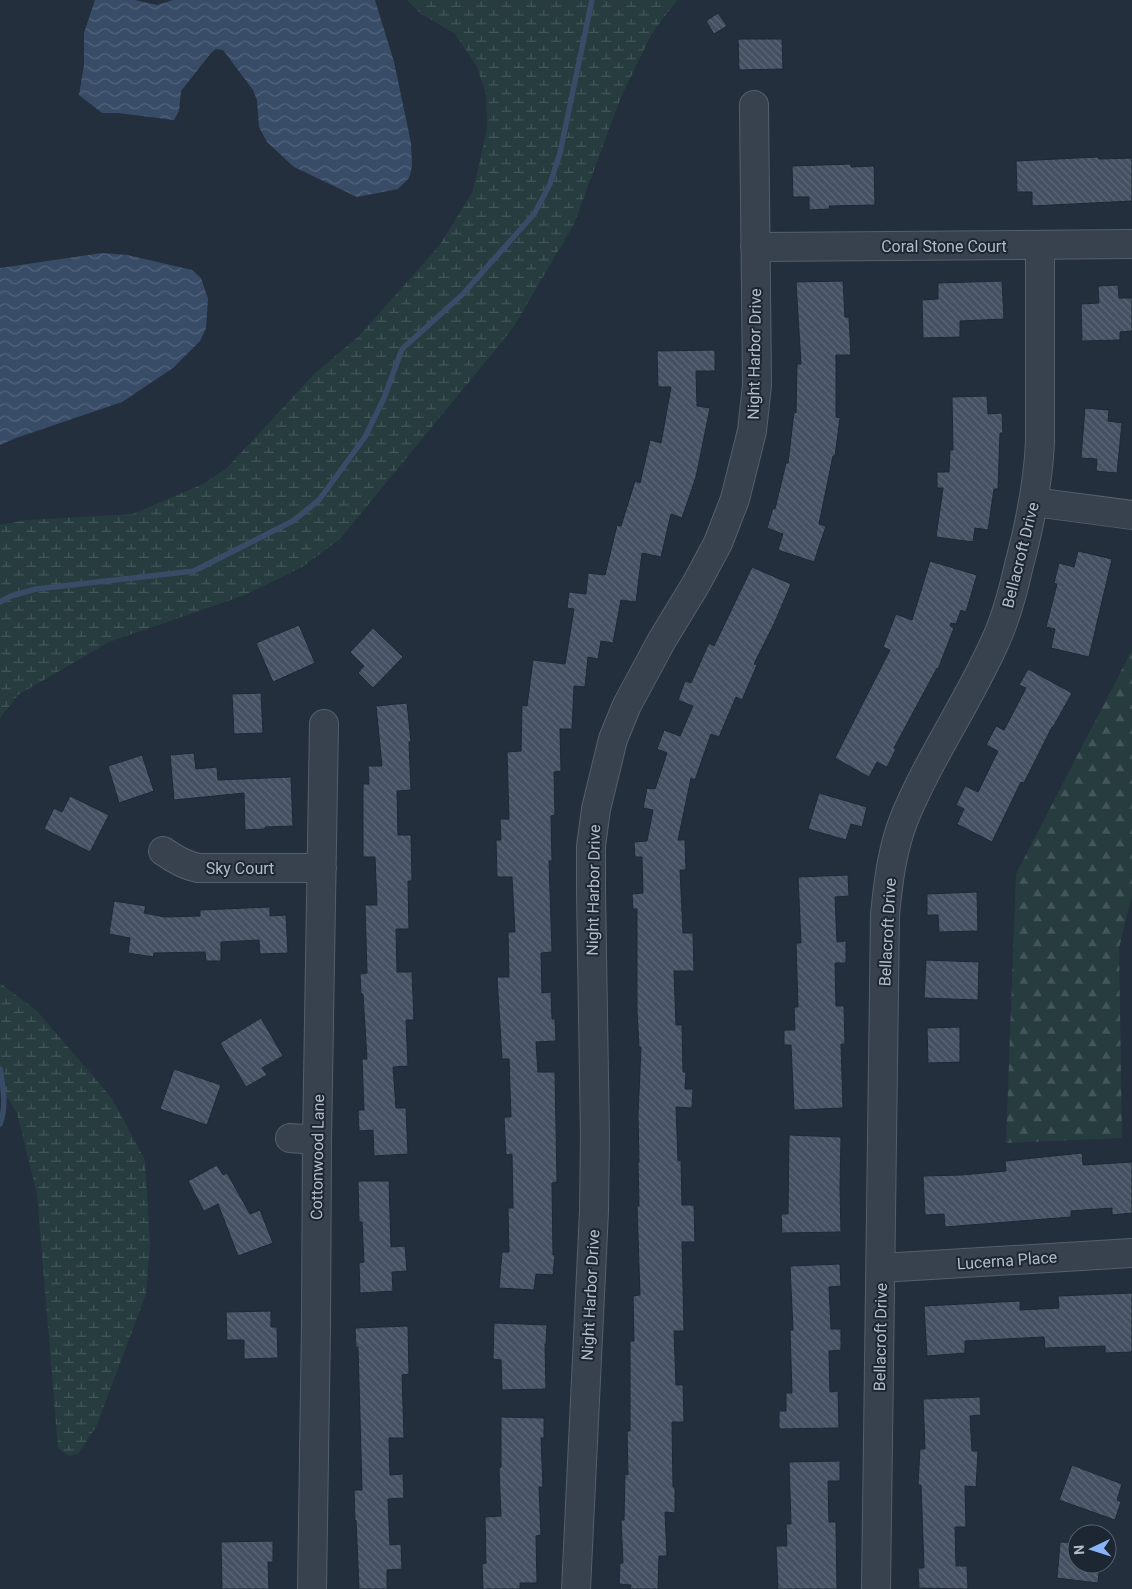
<svg xmlns="http://www.w3.org/2000/svg" width="1132" height="1589" font-family="Roboto,sans-serif">
  <style>
    .forest { fill: url(#forest-firs) }
    .wetland { fill: url(#wetland-marsh) }
    .water { fill: url(#water-waves) }
    .lines { fill: none; stroke-linecap: round; stroke-linejoin: round }
    .stream { stroke: #394c67; stroke-width: 5.5 }
    .building { fill: url(#building-back-hatch); stroke: #1f2835 }
    .minor-casing { stroke: #565f6c; stroke-width: 30 }
    .minor { stroke: #38414e; stroke-width: 28 }
    .labels { text-anchor: middle; stroke-width: 4; stroke-linejoin: round; paint-order: stroke }
    .street-label { font-size: 16px; fill: #b4bcc9; stroke: #1d2633 }
  </style>
  <defs>
    <pattern id="forest-firs" width="22" height="20" patternUnits="userSpaceOnUse" patternTransform="scale(1.25)"><rect width="22" height="20" fill="#263c3f"/><path d="M5 1l3.5 6h-7zM16 11l3.5 6h-7z" fill="#435659"/></pattern>
    <pattern id="wetland-marsh" width="20" height="14" patternUnits="userSpaceOnUse" patternTransform="scale(1.25)"><rect width="20" height="14" fill="#263c3f"/><path d="M1 5h8M5 5V1M11 12h8M15 12V8" fill="none" stroke="#435659"/></pattern>
    <pattern id="water-waves" width="16" height="10" patternUnits="userSpaceOnUse" patternTransform="scale(1.25)"><rect width="16" height="10" fill="#394c67"/><path d="M0 5q4-4 8 0t8 0" fill="none" stroke="#53647b"/></pattern>
    <pattern id="building-back-hatch" width="6" height="6" patternUnits="userSpaceOnUse" patternTransform="scale(1.25)"><rect width="6" height="6" fill="#455162"/><path d="M-1 5l2 2M0 0l6 6M5-1l2 2" fill="none" stroke="#5d6877"/></pattern>
  </defs>
  <rect width="100%" height="100%" fill="#242f3e"/>
  <path class="forest" d="M1132,650v245l-13,53 3,190 -116,5 10,-269z"/>
  <path class="wetland" d="M407,0h270l-26,35 -30,62 -47,127 -61,104 -173,211 -38,28 -57,28 -136,47 -91,53 -18,23v-193l26,-5 107,-6 70,-30 24,-16 88,-95 43,-36 81,-91 34,-55 14,-62 -1,-34 -9,-28 -22,-33 -35,-21z
    M0,983l37,28 74,86 34,63 5,84 -4,50 -50,133 -18,27 -9,2 -11,-8 -21,-254 -20,-81 -17,-27z"/>
  <path class="water" d="M95,0h40l22,5 16,-5h202l19,62 17,81 1,24 -3,11 -11,11 -41,8 -63,-30 -27,-25 -8,-15 -2,-27 -4,-10 -30,-40 -7,-1 -5,4 -30,38 -2,20 -5,9 -56,-7h-16l-23,-18 5,-30v-32z
    M102,253l25,2 65,15 9,8 7,21 -2,29 -6,13 -27,27 -51,34 -106,36 -16,7v-177z"/>
  <g class="lines">
    <path class="stream" d="M0,602l11,-6 25,-7 158,-18 99,-50 26,-21 46,-63 19,-39 18,-49 61,-55 71,-80 16,-30 10,-31 32,-153
      M0,1069c3,18 7,37 0,55"/>
  </g>
  <path class="building" d="M718,13l9,13 -13,8 -8,-13z
    M738,39h44l1,30 -44,1z
    M1098,157l1,2 33,-1v43l-100,5v-14h-15l-1,-31z
    M851,164v3l23,-1 1,39 -46,1 1,3 -21,1v-13h-16l-1,-31z
    M843,281l2,36h4l2,38h-15v62l4,1 -5,38h-2l-14,68 7,2 -12,36 -36,-12 5,-16 -16,-6 6,-20 2,1 11,-46h2l6,-51 2,1 1,-49h4l-5,-82z
    M1002,281l2,38 -44,2v16l-37,1 -1,-38 16,-1v-16z
    M1118,285l1,13h13v33l-12,1v8l-38,1 -1,-37 18,-1 -1,-17z
    M715,350v21h-19l1,35 13,2 -14,69 -14,41 -11,-4 -10,43 -19,-4 -6,49 -15,-2 -8,43 -12,-2 -3,18 -10,-2 -3,30 -11,-1 -2,43h-12l1,42 -7,1 1,43 -4,1 1,45h-3l3,91 -11,1 1,40 9,-1 1,27h3l1,22 -20,1 2,30h17l2,110 -5,1 1,72h2l-2,20 -17,-1 -2,16 -35,-2 3,-36h7l-1,-44h5l-1,-54 -6,1 -2,-38h7l-2,-58h-7l-5,-82h12l-1,-45h7l-3,-55h-15l-1,-37h5l-1,-21h9l-2,-67 14,-1 1,-46 5,1 6,-46 32,4 9,-55 -7,-1 2,-16 17,2 2,-21 17,2 12,-50 4,1 14,-45 5,2 10,-43 11,3 10,-56h-13l-1,-36z
    M987,396l1,18 14,-1 1,20h-3l-2,56h-4l-6,41 -13,-2 -2,14 -37,-5 7,-49h-6v-16h12l1,-22h3l-1,-53z
    M1085,408l24,2 -1,11 14,2 -5,50 -21,-2 1,-12 -16,-1z
    M1078,551l34,8 -23,98 -38,-9 4,-19 -9,-2 11,-43 -3,-1 5,-20 15,4z
    M930,561l47,14 -11,37 -5,-2 -5,14 -5,-1 -1,3 4,2 -16,41 -1,-1 -43,80 2,1 -9,18 -10,-5 -8,15 -34,-19 55,-108 -7,-3 13,-33 16,6z
    M752,567l39,17 -17,40 -20,40 3,1 -15,35 -6,-3 -17,40 -8,-3 -16,46 -4,-2 -13,62h7l1,30h-6l3,63h10l1,38h-20l2,54h6l1,47h3l-1,17h8l-1,19 -16,-1 2,54 3,-1 1,45h12l1,37h-13l2,89h-10l2,54h7l1,37h-12l1,65h2v26l-10,-1 2,44h-8l-1,33h-28l1,-4 -12,-1 1,-21h3l-2,-43h3l1,-46 3,1 -1,-44h3v-90h4l-1,-45 7,-1 -3,-89h2l-1,-44h1l-1,-46 3,-69h-2l-2,-37v-101h-4l-1,-15 11,-1 -1,-36h-7l-1,-15 13,-1 6,-31 -10,-2 4,-20 8,1 12,-36 -10,-4 7,-19 16,6 13,-30 -15,-6 7,-19 6,2 18,-40 5,3z
    M299,625l16,38 -42,19 -17,-39z
    M373,628l30,29 -30,31 -15,-15 6,-7 -14,-14z
    M1028,669l44,24 -19,34h-1l-28,56 -3,-1 -29,60 -35,-18 7,-15 -8,-4 9,-19 13,6 20,-41 -12,-6 10,-19 8,4 22,-42 -7,-3z
    M261,693l2,40 -29,1 -2,-40z
    M407,703l4,39h-2l2,48 -14,1 1,44h13l1,46h-4l1,48h-13l1,43h15l2,48h-8l2,46 -15,1 3,41h10l2,46 -34,2 -1,-26 -14,1 -1,-21h6l-2,-51h5l-4,-65h-2l-1,-20 7,-1 -2,-68h12l-2,-48h-12v-73h6l-1,-18h14l-6,-60z
    M194,753l2,16 21,-2 1,13 73,-3 2,49 -28,1v2l-20,1 -1,-37 -70,7 -4,-45z
    M142,755l12,36 -35,12 -11,-37z
    M819,793l48,14 -5,20 -11,-3 -5,16 -38,-11z
    M70,796l39,19 -19,37 -46,-23 10,-21 8,4z
    M848,875l1,21 -14,1 2,45 9,-1v22h-11l1,43h8l1,38h-4l2,64 -49,2 -3,-65h-7v-15h11l-1,-23h4l-2,-64h5l-3,-66z
    M977,892l1,39 -39,1 -1,-17h-11v-21z
    M114,901l32,5 -2,7 21,4 35,-1v-6l70,-3v9l16,-1 2,38 -28,1 -1,-14 -38,2v19h-15l-1,-9 -51,1 -1,4 -25,-4 2,-15 -21,-4z
    M926,960l53,2 -1,38 -54,-2z
    M261,1018l22,38 -21,12 5,7 -21,12 -26,-44z
    M960,1027v35l-32,1 -1,-35z
    M174,1069l47,16 -14,40 -47,-16z
    M789,1135l52,2 -1,52 1,43 -59,1 -1,-19h7z
    M1082,1153l1,12 49,-3v51l-20,2v-7l-41,3v6l-126,10 -1,-13 -19,1 -2,-39 38,-1 45,-4 -1,-10z
    M217,1165l6,10 4,-2 23,41 10,-4 13,33 -35,13 -20,-52 -14,7 -16,-30z
    M358,1181h31l2,66 14,-1 2,25 -15,1 1,19 -33,2 -1,-30 5,-1 -2,-40h-3z
    M840,1264l1,22 -12,1 2,42h10v21l-12,1 1,41 8,-1 1,37 -60,1v-18h7v-18h6l-2,-63h3l-3,-64z
    M1132,1293v59l-27,1v-7l-60,2 -1,-11 -79,4v12l-38,3 -3,-50 96,-5v9l39,-2 -1,-12z
    M271,1311v16h6l1,31 -34,1v-19h-17l-1,-28z
    M494,1323l53,2 -1,19h-1l1,45 -44,1 -1,-30 -8,-1z
    M408,1326l1,48 -7,1 2,63h-15l1,37 13,-1 1,24 -16,1 2,46 11,-1 1,25 -15,1v19h-28l-3,-69 -1,1 -1,-31h8l-4,-143h-2l-1,-19z
    M980,1397l1,18 -11,1 2,35h6l-2,36 -11,-1 1,41h-11l1,39h11l1,23 -49,-1 -1,-20h6l-3,-83h-3l2,-36h5l-2,-50z
    M501,1417l43,1v20h-3l2,49h-4l2,48 -5,1 1,47h-17v6h-37l-1,-25 4,-1 -1,-46 16,-1 -2,-48 2,-1z
    M840,1461v20h-12l1,41h7l1,67h-59l-2,-43h11l-1,-22h5l-2,-62z
    M1072,1465l50,19 -5,16 4,2 -6,18 -56,-20z
    M273,1541v21h-5l1,27h-47l-1,-47z
    M1060,1542l17,1v21h23l-2,19 -41,-5z"/>
  <g class="lines">
    <g class="minor-casing">
      <path id="minor" d="M755,247l377,-3
        M1034,502l98,13
        M163,851c11,8 21,14 35,17h124
        M290,1138l27,2
        M881,1268l251,-15
        M312,1589l4,-265 1,-184 7,-416
        M576,1589l18,-378 1,-74 -4,-245v-46l5,-37 17,-70 14,-34 35,-65 34,-56 22,-41 17,-44 17,-68 5,-46 -3,-280
        M876,1589l9,-674c3,-32 7,-65 19,-96 25,-61 63,-115 90,-175 12,-25 19,-52 25,-79 11,-41 19,-80 21,-123v-197"/>
    </g>
    <use href="#minor" class="minor"/>
  </g>
  <g class="labels">
    <g class="street-label">
      <text x="944" y="252">Coral Stone Court</text>
      <text transform="translate(754 354) rotate(-89)" y="6">Night Harbor Drive</text>
      <text transform="translate(1020 555) rotate(-76)" y="6">Bellacroft Drive</text>
      <text x="240" y="874">Sky Court</text>
      <text transform="translate(593 890) rotate(-89)" y="6">Night Harbor Drive</text>
      <text transform="translate(887 932) rotate(-87)" y="6">Bellacroft Drive</text>
      <text transform="translate(317 1157) rotate(-89)" y="6">Cottonwood Lane</text>
      <text transform="translate(1007 1260) rotate(-4)" y="6">Lucerna Place</text>
      <text transform="translate(590 1295) rotate(-87)" y="6">Night Harbor Drive</text>
      <text transform="translate(880 1337) rotate(-89)" y="6">Bellacroft Drive</text>
    </g>
  </g>
  <g transform="translate(1092 1549) rotate(266)"><circle r="24" fill="#1d2633" stroke="#59626f"/>
  <path d="M0-4L9 19L0 12L-9 19Z" fill="#8ab4f8"/>
  <text y="-8" font-size="14" font-weight="bold" text-anchor="middle" fill="#b4bcc9">N</text>
  </g>
</svg>
